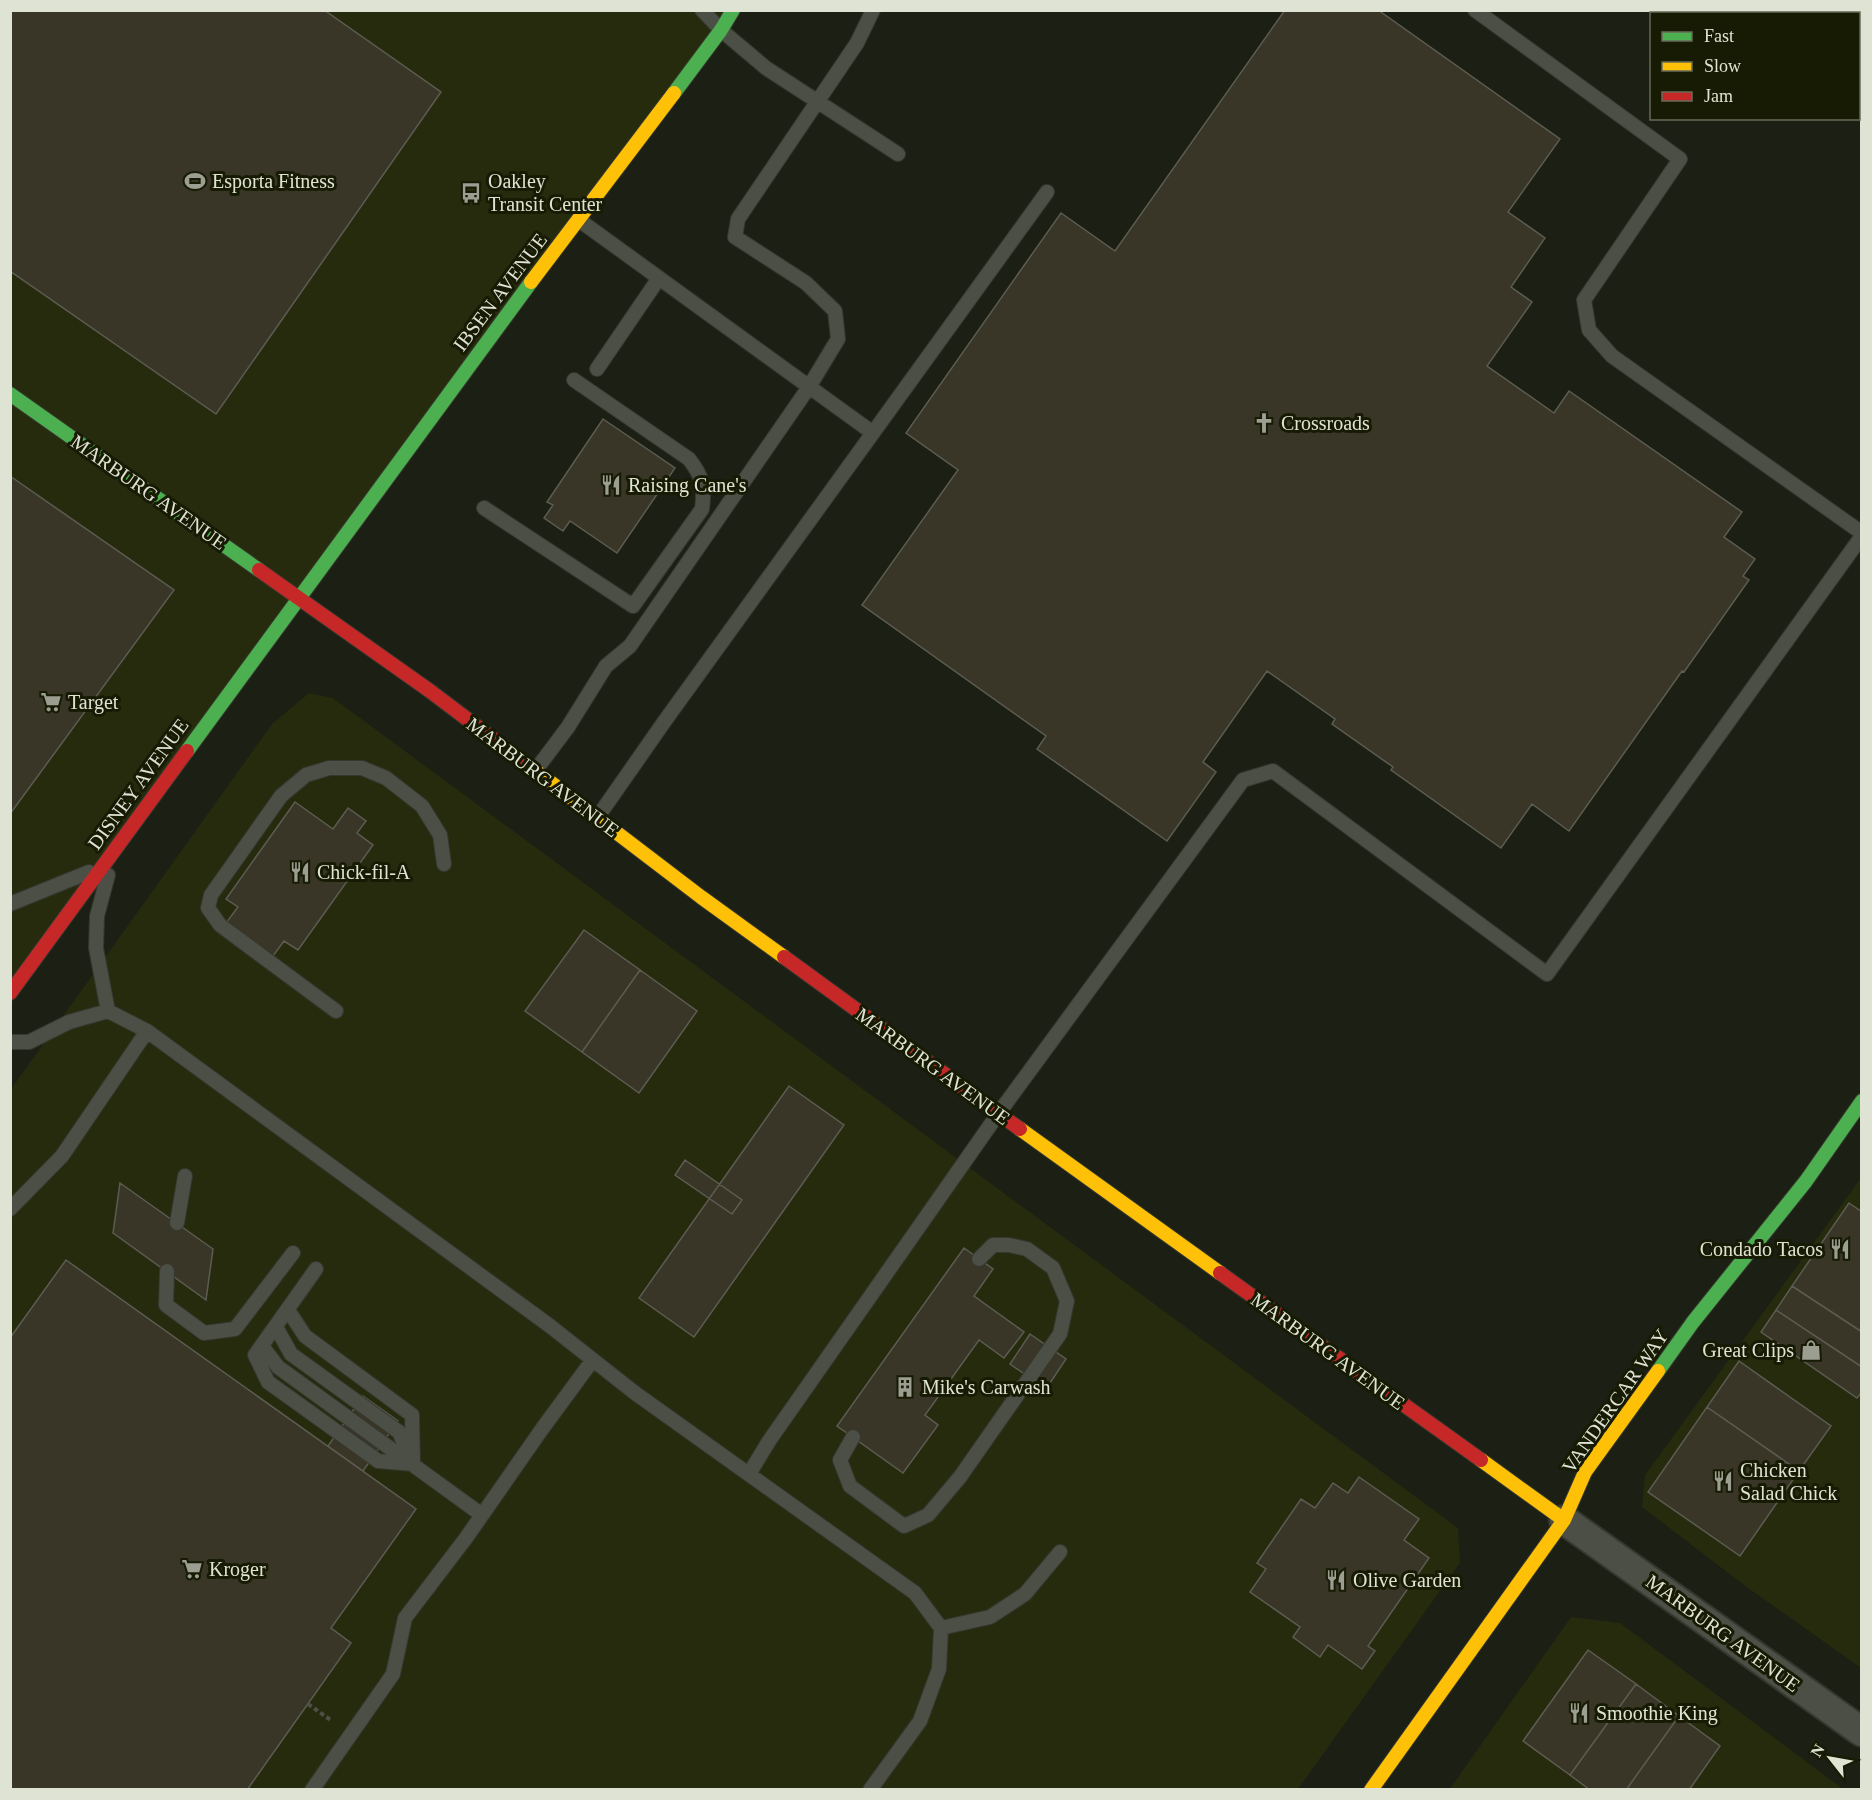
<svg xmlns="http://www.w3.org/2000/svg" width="1872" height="1800" font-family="'Times New Roman',serif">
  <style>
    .built { fill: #262b0e }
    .building { fill: #393627; stroke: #5d5c52; stroke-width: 1.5 }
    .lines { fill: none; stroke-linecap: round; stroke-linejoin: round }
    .lane-casing { stroke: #36382f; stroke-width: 16 }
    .street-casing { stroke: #36382f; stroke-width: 32 }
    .fast-casing { stroke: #36382f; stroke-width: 16 }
    .slow-casing { stroke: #36382f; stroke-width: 16 }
    .jam-casing { stroke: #36382f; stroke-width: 16 }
    .path { stroke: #4e5048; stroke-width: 4; stroke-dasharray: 4.5 3; stroke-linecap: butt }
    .lane { stroke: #4c4f45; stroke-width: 14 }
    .street { stroke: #4c4f45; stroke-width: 28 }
    .fast { stroke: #4caf50; stroke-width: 14 }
    .slow { stroke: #ffc107; stroke-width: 14 }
    .jam { stroke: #c62828; stroke-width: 14 }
    .labels { text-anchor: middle; stroke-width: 6; stroke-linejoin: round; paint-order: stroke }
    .poi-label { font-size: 20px; fill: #dfe3d4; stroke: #171b04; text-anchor: start }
    .street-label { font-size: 20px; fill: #dfe3d4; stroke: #171b04 }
  </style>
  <rect width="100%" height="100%" fill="#1c1f13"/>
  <path class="built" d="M11,11h722l-722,982z
    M309,693l24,5 1125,830 2,35 -162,226 -1287,1v-701l261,-365z
    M1861,1178v490l-117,-83 -102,-78 3,-32z
    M1571,1617l49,6 223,166 -394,1z"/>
  <path class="building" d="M10,10h314l117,82 -225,322 -206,-143z
    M1285,10h93l182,129 -52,73 37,26 -34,49 21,15 -45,64 67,47 15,-22 173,121 -18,25 31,22 -12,17 6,4 -65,92 -2,-1 -113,160 -37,-27 -31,44 -110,-78 2,-3 -61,-43 3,-5 -68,-48 -64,91 13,10 -49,69 -130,-92 9,-13 -184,-131 96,-135 -52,-37 155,-220 54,38z
    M603,419l72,49 -58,85 -47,-32 -7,10 -19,-13 9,-13 -6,-3z
    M10,476l164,114 -164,224z
    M295,802l38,27 15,-21 18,13 -9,12 16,12 -75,105 -14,-9 -11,15 -47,-33 12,-16 -12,-8z
    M584,930l56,40 -58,82 -57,-41z
    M640,970l57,41 -58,82 -57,-41z
    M789,1086l55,39 -150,212 -55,-39z
    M685,1160l57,40 -10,14 -57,-39z
    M120,1183l93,66 -7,51 -93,-67z
    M1849,1203l13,9v120l-70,-46z
    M964,1248l29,21 -19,27 50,36 -20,26 -25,-18 -54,75 13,10 -35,48 -66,-47z
    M66,1260l350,249 -85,119 20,15 -104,147h-237v-452z
    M1792,1286l70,46v35l-86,-57z
    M1776,1310l86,57v25l-5,6 -96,-66z
    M1030,1334l36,25 -20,30 -36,-25z
    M1739,1361l92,65 -32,45 -92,-64z
    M363,1396l35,25 -35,50 -35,-25z
    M1707,1407l92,64 -59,85 -92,-64z
    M1359,1477l60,42 -15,21 25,18 -61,88 7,5 -13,18 -34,-24 -8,12 -27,-20 7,-10 -50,-35 16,-23 -9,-6 44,-64 14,9 18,-25 15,10z
    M1588,1650l48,34 -66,91 -47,-34z
    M1636,1684l43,32 -53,74h-36l-20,-15z
    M1679,1716l41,30 -31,44h-63z"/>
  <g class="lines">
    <g class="lane-casing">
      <path id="lane" d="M702,10l19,20 45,38 132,86
        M1475,10l205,149 -96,141 5,30 23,26 250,177
        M579,220l294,213
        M597,369l62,-91
        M484,508l149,98 69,-97c3,-22 1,-32 -13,-50l-115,-79
        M535,771l33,-44 38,-61 24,-20 179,-259 29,-48 -3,-28 -29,-28 -71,-46 3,-18 119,-176 16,-33
        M597,818l67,-96 383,-530
        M10,904l79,-32
        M108,1011l-12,-63 1,-32 11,-41
        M336,1011l-116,-86 -12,-17 3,-13 70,-99 25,-21 23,-7h33l24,10 36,28 18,29 4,29
        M10,1042h19l40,-20 39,-11 39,20 403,295 85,67 280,200 26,35 -2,41 -19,52 -50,69
        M10,1209l52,-53 85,-125
        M177,1223l8,-47
        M316,1269l-61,86 13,27 110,79 35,3
        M167,1271l-1,34 38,28 31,-4 58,-76
        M288,1310l17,26 107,79 1,49
        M276,1327l15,27 108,78 11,25
        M262,1346l16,21 204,148
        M853,1437l-13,23 10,26 54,40 24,-11 32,-38 100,-143 7,-33 -14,-33 -26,-19 -18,-4h-16l-14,14
        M749,1474l20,-33 229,-327 245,-334 30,-9 274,203 315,-438
        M941,1628l49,-11 35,-23 35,-42
        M312,1790l81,-116 12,-56 61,-80 76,-109 50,-68"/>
    </g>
    <g class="street-casing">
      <path id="street" d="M1564,1520l298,212"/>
    </g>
    <g class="fast-casing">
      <path id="fast" d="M674,93l47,-63 12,-20
        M10,394l249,176
        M187,751l344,-469
        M1658,1371l35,-49 113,-141 56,-80"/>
    </g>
    <g class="slow-casing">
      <path id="slow" d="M531,282l143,-189
        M524,762l177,135 83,60
        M1020,1129l200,144
        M1481,1460l83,60
        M1371,1790l193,-270 21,-48 73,-101"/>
    </g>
    <g class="jam-casing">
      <path id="jam" d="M259,570l171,121 94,71
        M784,957l236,172
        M10,993l177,-242
        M1220,1273l261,187"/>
    </g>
    <path class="path" d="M308,1704l24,17"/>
    <use href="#lane" class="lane"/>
    <use href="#street" class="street"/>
    <use href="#fast" class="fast"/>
    <use href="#slow" class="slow"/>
    <use href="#jam" class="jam"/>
  </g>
  <defs>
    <g id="stadium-bare" transform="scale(1.62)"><path d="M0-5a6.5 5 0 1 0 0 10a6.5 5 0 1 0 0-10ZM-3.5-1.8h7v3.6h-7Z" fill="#9b9e90" stroke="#171b04" stroke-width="2.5" paint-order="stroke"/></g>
    <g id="bus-bare" transform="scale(1.62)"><path d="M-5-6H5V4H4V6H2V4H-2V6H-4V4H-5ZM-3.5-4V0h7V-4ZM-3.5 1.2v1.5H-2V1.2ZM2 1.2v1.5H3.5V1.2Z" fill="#9b9e90" stroke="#171b04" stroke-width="2.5" paint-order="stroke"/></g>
    <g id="church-bare" transform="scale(1.62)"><path d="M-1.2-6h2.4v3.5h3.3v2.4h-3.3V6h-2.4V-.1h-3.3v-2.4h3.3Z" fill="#9b9e90" stroke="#171b04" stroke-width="2.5" paint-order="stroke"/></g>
    <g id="restaurant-bare" transform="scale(1.62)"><path d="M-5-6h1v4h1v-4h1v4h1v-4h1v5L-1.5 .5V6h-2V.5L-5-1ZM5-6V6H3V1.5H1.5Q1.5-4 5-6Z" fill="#9b9e90" stroke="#171b04" stroke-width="2.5" paint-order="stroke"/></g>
    <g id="supermarket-bare" transform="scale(1.62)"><path d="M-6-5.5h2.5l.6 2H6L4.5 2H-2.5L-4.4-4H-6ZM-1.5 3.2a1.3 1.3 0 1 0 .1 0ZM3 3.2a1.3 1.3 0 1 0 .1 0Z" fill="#9b9e90" stroke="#171b04" stroke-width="2.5" paint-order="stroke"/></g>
    <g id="shop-bare" transform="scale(1.62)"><path d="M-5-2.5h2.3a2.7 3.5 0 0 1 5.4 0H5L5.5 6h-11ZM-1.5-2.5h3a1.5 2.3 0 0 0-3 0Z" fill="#9b9e90" stroke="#171b04" stroke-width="2.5" paint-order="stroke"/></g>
    <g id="building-bare" transform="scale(1.62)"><path d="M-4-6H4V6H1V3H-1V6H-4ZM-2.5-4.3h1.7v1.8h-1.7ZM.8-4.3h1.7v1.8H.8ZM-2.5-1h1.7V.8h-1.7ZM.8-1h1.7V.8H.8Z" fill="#9b9e90" stroke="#171b04" stroke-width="2.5" paint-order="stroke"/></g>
  </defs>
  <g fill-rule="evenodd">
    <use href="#stadium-bare" x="195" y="181"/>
    <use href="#bus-bare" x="471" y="193"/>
    <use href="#church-bare" x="1264" y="423"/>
    <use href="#restaurant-bare" x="611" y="485"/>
    <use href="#supermarket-bare" x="51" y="702"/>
    <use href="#restaurant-bare" x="300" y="872"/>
    <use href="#restaurant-bare" x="1840" y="1249"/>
    <use href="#shop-bare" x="1811" y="1350"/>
    <use href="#building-bare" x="905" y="1387"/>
    <use href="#restaurant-bare" x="1723" y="1481"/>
    <use href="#supermarket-bare" x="192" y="1569"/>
    <use href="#restaurant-bare" x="1336" y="1580"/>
    <use href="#restaurant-bare" x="1579" y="1713"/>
  </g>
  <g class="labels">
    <g class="poi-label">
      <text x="212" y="188">Esporta Fitness</text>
      <text x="488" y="188">Oakley<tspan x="488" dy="23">Transit Center</tspan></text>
      <text x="1281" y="430">Crossroads</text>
      <text x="628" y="492">Raising Cane's</text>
      <text x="68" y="709">Target</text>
      <text x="317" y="879">Chick-fil-A</text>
      <text x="1823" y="1256" text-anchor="end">Condado Tacos</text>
      <text x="1794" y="1357" text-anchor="end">Great Clips</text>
      <text x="922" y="1394">Mike's Carwash</text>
      <text x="1740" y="1477">Chicken<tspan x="1740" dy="23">Salad Chick</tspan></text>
      <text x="209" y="1576">Kroger</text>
      <text x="1353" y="1587">Olive Garden</text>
      <text x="1596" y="1720">Smoothie King</text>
    </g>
    <g class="street-label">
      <text transform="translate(500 292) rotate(-53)" y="7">IBSEN AVENUE</text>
      <text transform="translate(149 492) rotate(35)" y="7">MARBURG AVENUE</text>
      <text transform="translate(543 777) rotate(37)" y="7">MARBURG AVENUE</text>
      <text transform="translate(138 784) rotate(-54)" y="7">DISNEY AVENUE</text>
      <text transform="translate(933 1066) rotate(36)" y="7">MARBURG AVENUE</text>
      <text transform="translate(1328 1351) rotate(36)" y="7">MARBURG AVENUE</text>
      <text transform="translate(1615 1401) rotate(-55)" y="7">VANDERCAR WAY</text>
      <text transform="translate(1723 1633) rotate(36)" y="7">MARBURG AVENUE</text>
    </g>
  </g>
  <rect width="1872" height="1800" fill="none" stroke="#dfe3d4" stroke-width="24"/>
  <rect x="1650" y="12" width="210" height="108" fill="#171b04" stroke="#676b57" stroke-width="1.5"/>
  <rect x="1662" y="32" width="30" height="9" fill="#4caf50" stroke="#676b57" stroke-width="1.5"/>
  <text x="1704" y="42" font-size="18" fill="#dfe3d4">Fast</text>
  <rect x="1662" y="62" width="30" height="9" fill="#ffc107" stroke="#676b57" stroke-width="1.5"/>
  <text x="1704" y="72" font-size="18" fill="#dfe3d4">Slow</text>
  <rect x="1662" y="92" width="30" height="9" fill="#c62828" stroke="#676b57" stroke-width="1.5"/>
  <text x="1704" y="102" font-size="18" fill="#dfe3d4">Jam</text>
  <g transform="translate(1830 1758) rotate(301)" stroke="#171b04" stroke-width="4.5" paint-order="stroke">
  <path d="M0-4.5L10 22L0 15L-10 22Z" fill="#dfe3d4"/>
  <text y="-9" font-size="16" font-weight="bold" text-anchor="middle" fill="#dfe3d4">N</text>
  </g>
</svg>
